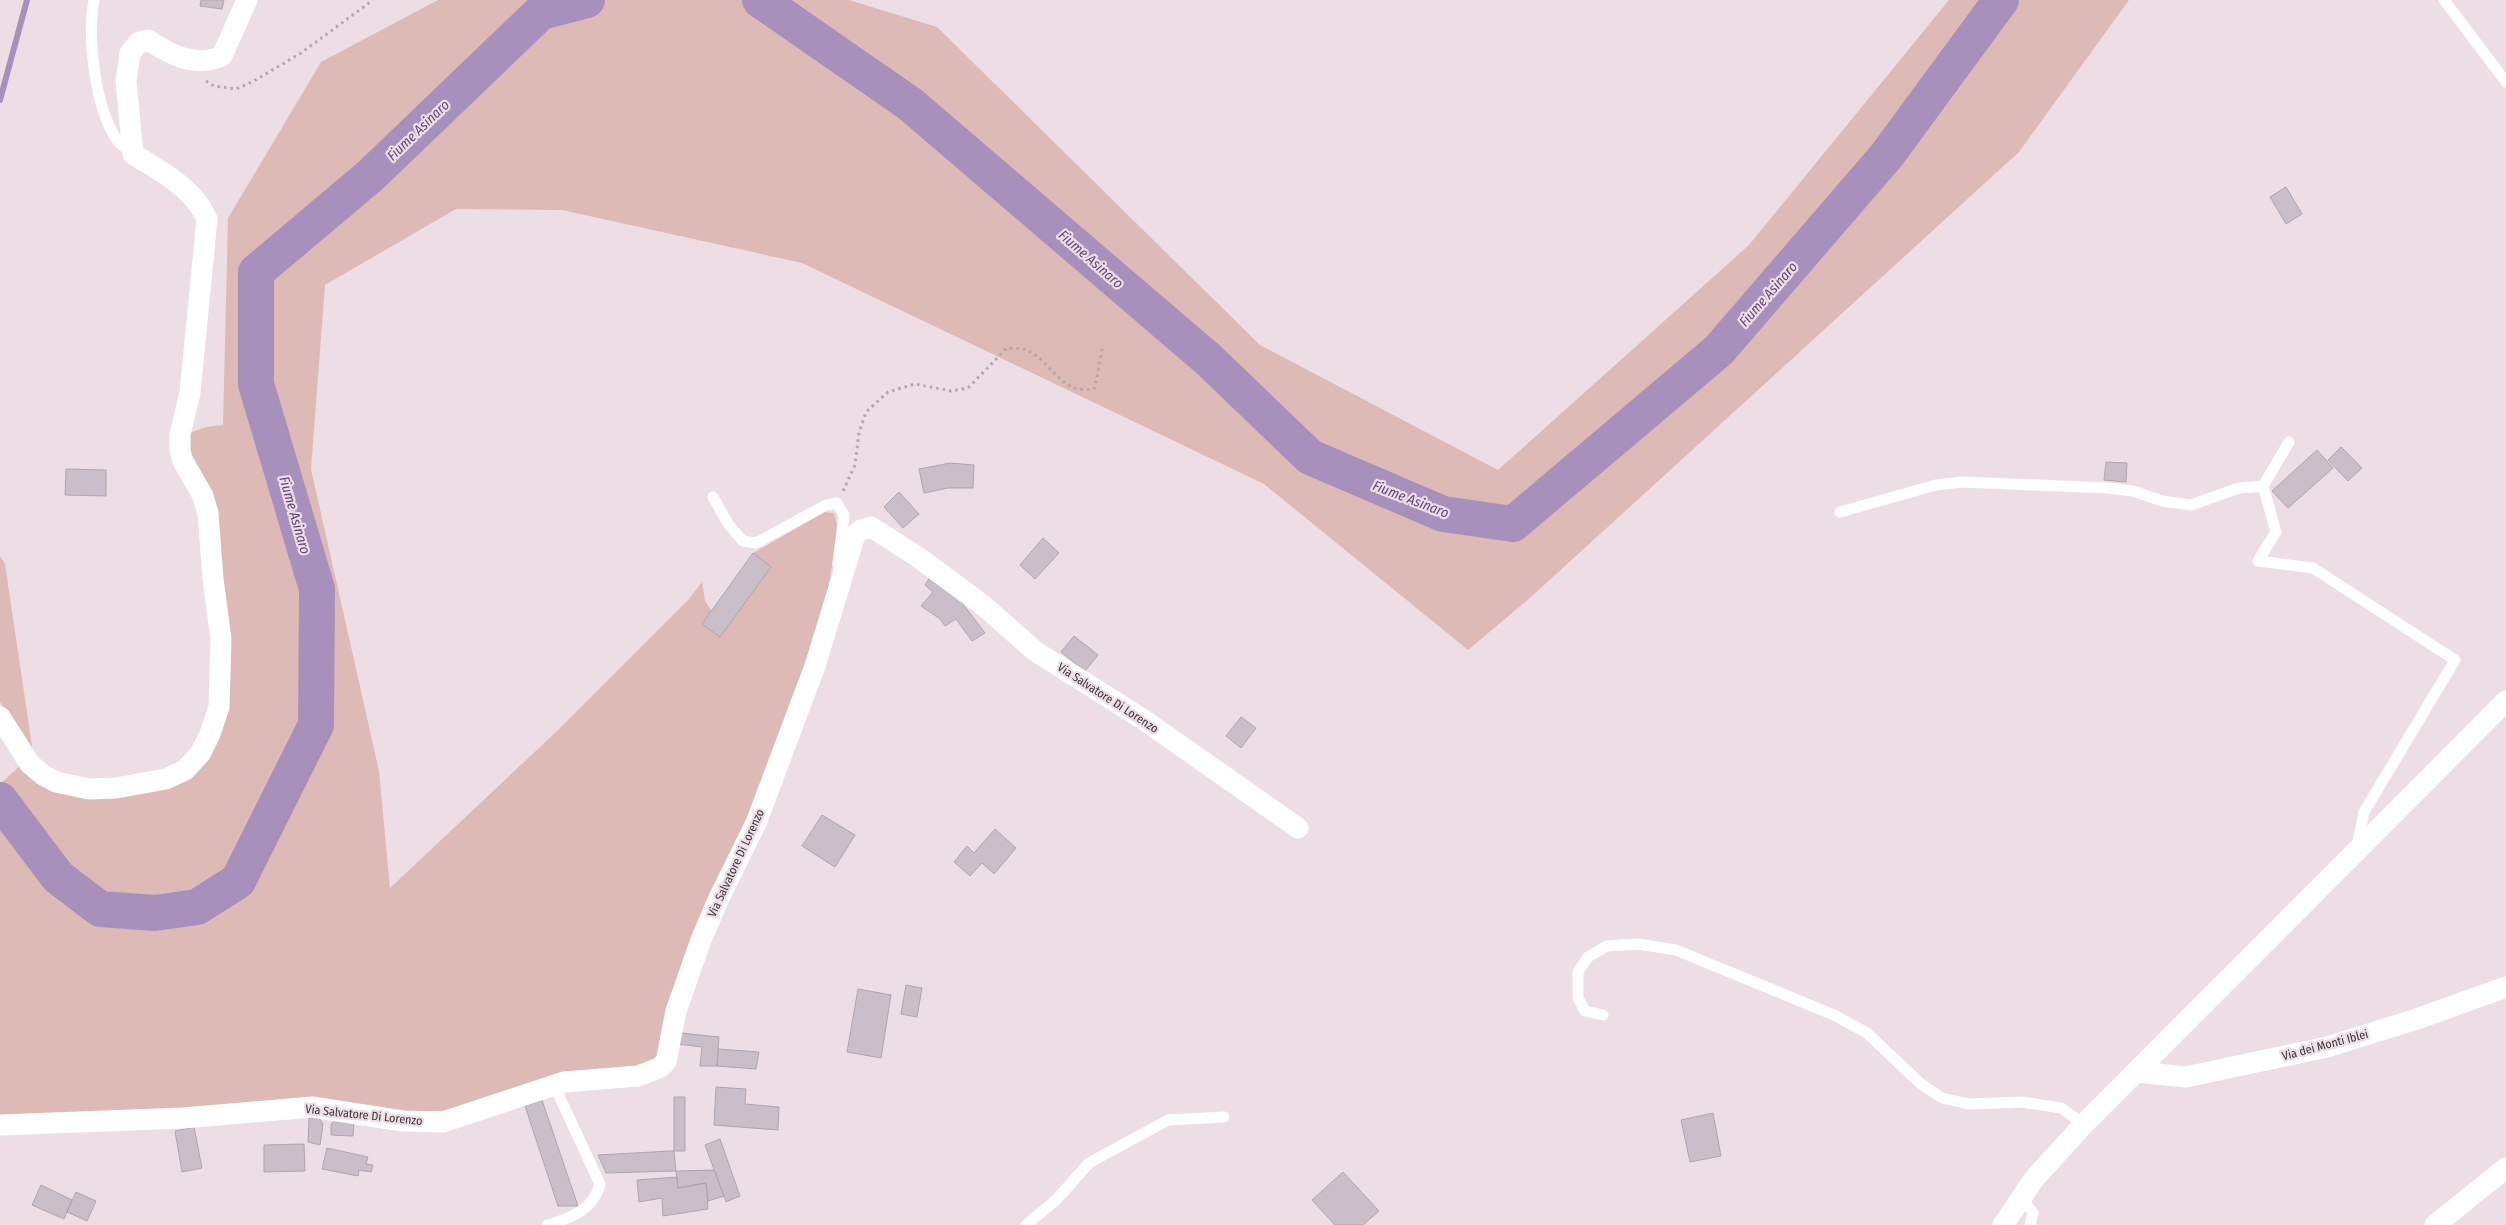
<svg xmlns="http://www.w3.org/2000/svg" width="2506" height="1225" font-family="'Fira Sans Condensed',sans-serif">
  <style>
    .green { fill: #debab6 }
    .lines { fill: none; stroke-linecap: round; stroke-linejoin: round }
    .stream { stroke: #a890bc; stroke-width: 6 }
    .river { stroke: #a890bc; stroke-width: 36 }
    .building { fill: #cabfc9; stroke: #b0a5af }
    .path { stroke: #b2a6ab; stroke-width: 3; stroke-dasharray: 2.5 4; stroke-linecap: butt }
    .service { stroke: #fff; stroke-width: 11 }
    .minor { stroke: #fff; stroke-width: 21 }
    .labels { text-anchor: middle; stroke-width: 4.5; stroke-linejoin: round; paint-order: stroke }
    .street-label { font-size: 12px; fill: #3d373a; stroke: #eddee5 }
    .water-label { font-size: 14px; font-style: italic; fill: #65457e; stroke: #eddee5 }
  </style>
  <rect width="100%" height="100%" fill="#eddee5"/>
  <path class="green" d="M438,0h411l88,27 323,318 238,125 251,-225 200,-245h180l-110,152 -488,445 -63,53 -204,-166 -462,-221 -240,-53 -106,-1 -131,76 -14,184 68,302 11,117 167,-157 132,-132 13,-17 3,19 7,10 -10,13 18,13 50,-70 -17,-14 72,-41 9,1 4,14 -14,90 -168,447 -195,47 -461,9v-336l22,-20 15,18 150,-6 38,-99 -41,-242 22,-8 17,-2 5,-207 93,-156z
    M0,556l5,8 28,189 -33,-51z"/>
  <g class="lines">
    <path class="stream" d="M0,100l27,-100"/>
    <path class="river" d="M760,0l150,104 299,256 101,97 133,57 70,10 206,-174 168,-195 114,-155
      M0,800l58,77 42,32 55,4 42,-6 41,-26 78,-156 1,-136 -61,-205v-112l114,-96 171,-164 46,-12"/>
  </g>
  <path class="building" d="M201,0h23l-2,9 -22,-3z
    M2286,187l16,27 -16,10 -16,-27z
    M2341,447l21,21 -14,13 -20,-21z
    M2317,450l16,18 -45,40 -16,-17z
    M2106,462l21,1 -1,19 -22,-2z
    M950,463l24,2 -1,23h-25l-24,5 -5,-24z
    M66,469l40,1v26l-41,-1z
    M899,492l20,22 -16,14 -19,-21z
    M1043,538l16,15 -24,26 -15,-14z
    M753,553l18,14 -51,70 -18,-13z
    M932,574l27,25 26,34 -13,8 -16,-22 -11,7 -5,-7 -19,-13 12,-14 -8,-7z
    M1074,636l24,19 -13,16 -24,-19z
    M1241,717l15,11 -15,20 -15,-12z
    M822,815l33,20 -20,32 -33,-21z
    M995,829l21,19 -22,26 -12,-11 -12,13 -16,-14 13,-16 7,7z
    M906,985l16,3 -5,29 -16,-3z
    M858,989l33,6 -10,63 -34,-6z
    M681,1033l38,4 -2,29h-17l2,-19 -24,-3z
    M718,1049l41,3 -3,17 -39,-3z
    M716,1087l30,2 -1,15 34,3 -1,23 -64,-5z
    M674,1097h11v54h-11z
    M542,1100l36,106h-20l-33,-100z
    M1713,1113l8,43 -31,6 -9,-42z
    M309,1118h10l4,6 -3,21 -12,-3z
    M336,1118l18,3 -1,15 -22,-1v-10z
    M194,1127l8,41 -20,4 -7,-41z
    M720,1139l20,57 -14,6 -21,-57z
    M304,1144l1,27 -41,1v-27z
    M327,1148l41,9 -2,7 7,1 -2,7 -12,-2 -1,6 -36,-7z
    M670,1151h4l2,20 -70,2 -8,-18z
    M714,1170l10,26 -16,5 -2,-18 -28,5 -2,-17z
    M1343,1172l36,39 -16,14h-28l-23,-25z
    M677,1177l1,11 28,-5 2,26 -45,7 -1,-18 -23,4 -2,-22z
    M41,1185l31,15 -8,19 -32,-14z
    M76,1192l20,9 -9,20 -20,-9z"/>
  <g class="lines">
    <path class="path" d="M206,81l8,5 22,3 16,-7 49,-29 72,-53
      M843,491l12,-26 4,-32 7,-21 22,-20 27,-8 36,7 17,-3 39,-40c5,1 11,0 16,1 29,9 37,49 72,39l7,-39"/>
    <path class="service" d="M94,0c-7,37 1,108 23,140 4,5 10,9 15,13
      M2444,0l62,82
      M2289,442l-26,44 13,46 -18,29 55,7 142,92 -91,152 -7,35
      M713,497l16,28 14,16 13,2 70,-38 11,-2 7,12 -6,48
      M1840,512l96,-27 27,-3 144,6 26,3 29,10 29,4 48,-17 24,-2
      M1603,1015l-18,-4 -7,-13v-26l10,-15 19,-11 31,-2 38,6 158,65 33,18 54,51 21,14 27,6 53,-2 39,6 23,16
      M2021,1197l12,16 -3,12
      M547,1225c23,-6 47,-16 53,-41l-46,-99
      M1026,1225l30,-25 33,-37 79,-43 56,-3"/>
    <path class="minor" d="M0,717l30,47 13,11 13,7 33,7 27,-1 50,-9 19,-9 15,-16 10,-20 9,-27 2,-68 -8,-60 -5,-66 -5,-17 -20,-35 -3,-10v-17l10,-41 17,-174c-13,-31 -47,-48 -74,-65l-7,-73 4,-28 9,-11 9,-2c23,15 47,28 74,16l25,-56
      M2138,1072l48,5 141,-30 90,-28 89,-32
      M0,1125l183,-7 129,-11 91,14 40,1 121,-40 74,-6 21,-8 7,-6 10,-51 25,-71 18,-42 37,-75 59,-157 40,-131 6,-5 10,-3 47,30 66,49 51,45 109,69 154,108
      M2003,1225l31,-46 50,-55 422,-423
      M2435,1225l71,-57"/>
  </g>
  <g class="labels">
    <g class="street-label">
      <text transform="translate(1108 698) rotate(33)" y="4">Via Salvatore Di Lorenzo</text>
      <text transform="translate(736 863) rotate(-65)" y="4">Via Salvatore Di Lorenzo</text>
      <text transform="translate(2325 1045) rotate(-15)" y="4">Via dei Monti Iblei</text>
      <text transform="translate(364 1115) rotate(6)" y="4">Via Salvatore Di Lorenzo</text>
    </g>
    <g class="water-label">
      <text transform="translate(418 130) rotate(-44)" y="5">Fiume Asinaro</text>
      <text transform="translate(1091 259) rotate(41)" y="5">Fiume Asinaro</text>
      <text transform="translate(1768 294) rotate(-49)" y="5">Fiume Asinaro</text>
      <text transform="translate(1411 499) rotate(21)" y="5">Fiume Asinaro</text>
      <text transform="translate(295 515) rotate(74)" y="5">Fiume Asinaro</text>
    </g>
  </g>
</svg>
